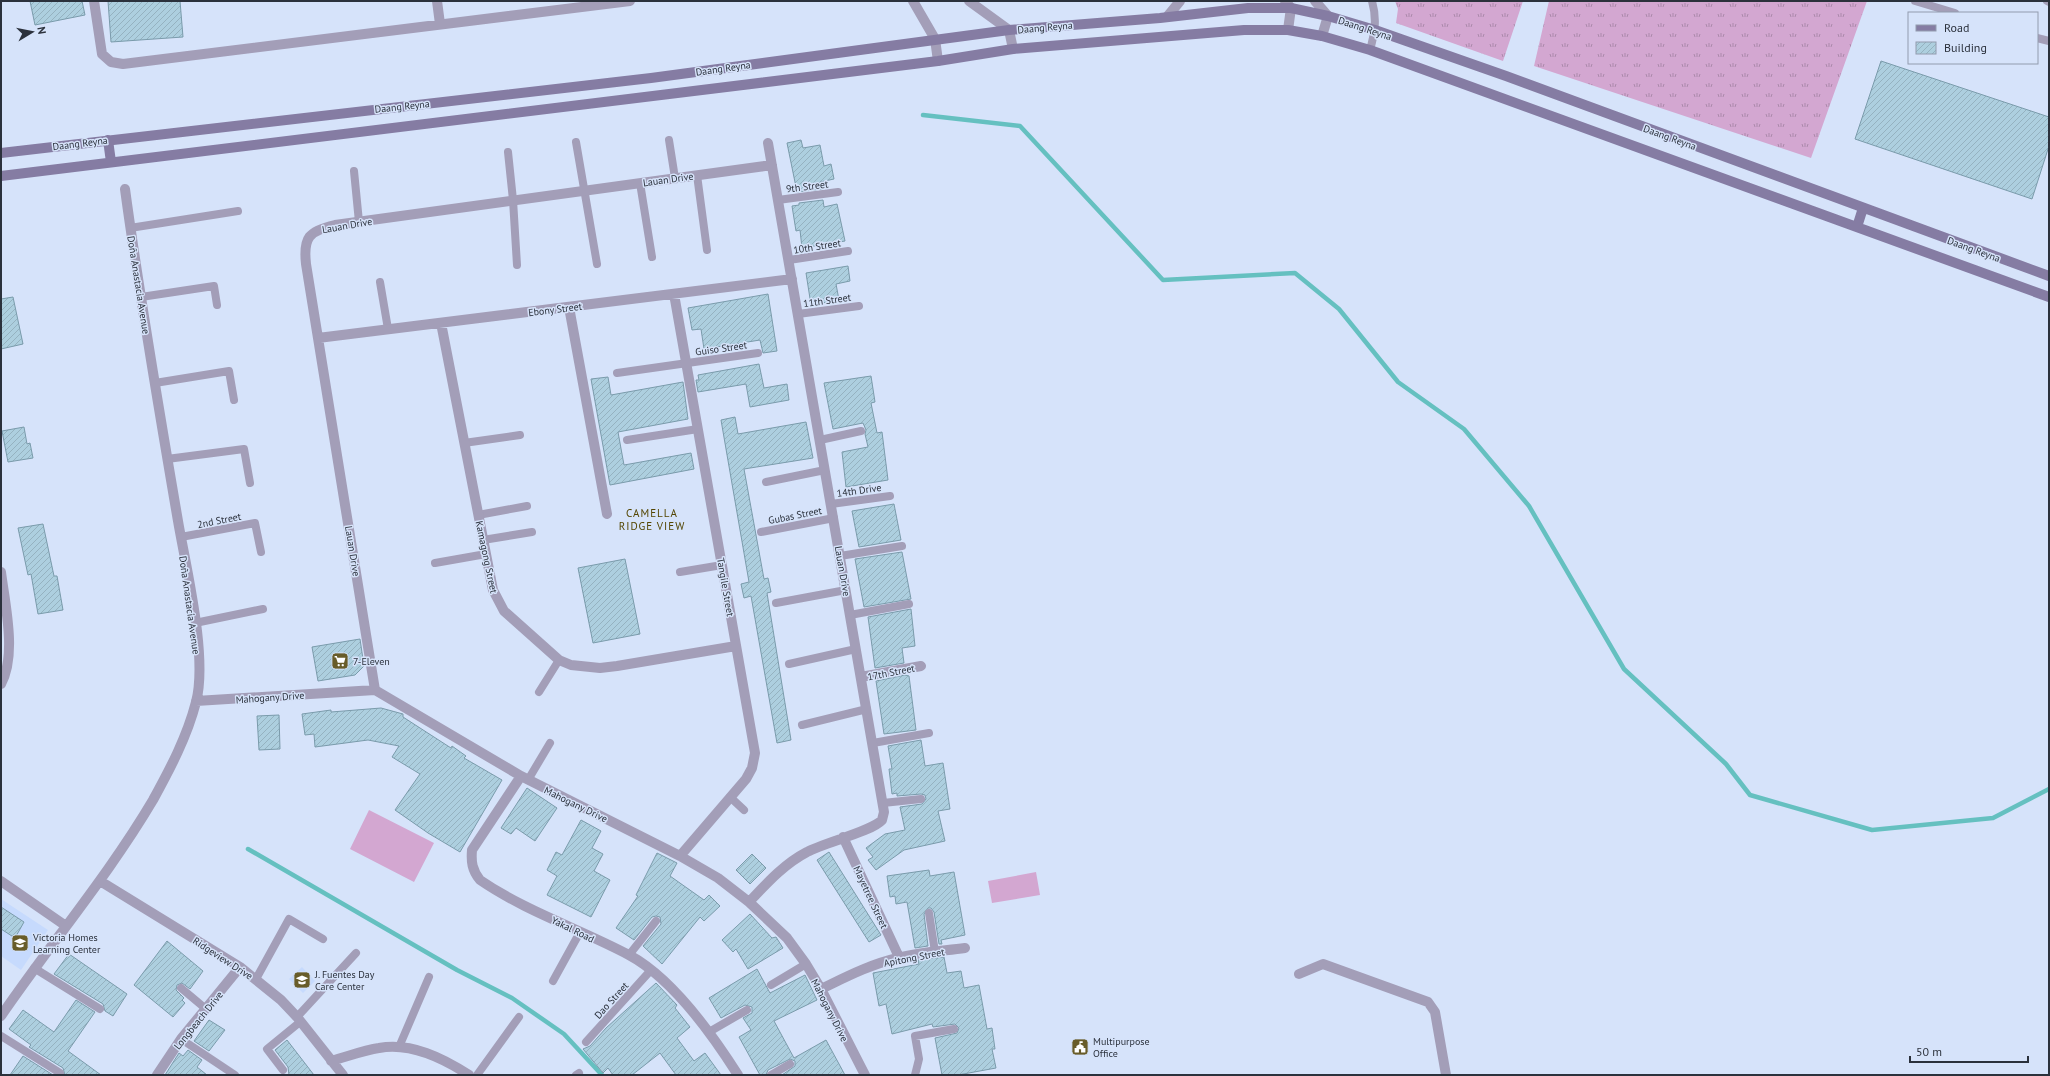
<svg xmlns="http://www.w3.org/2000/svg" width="2050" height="1076" font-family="'PT Sans',sans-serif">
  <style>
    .built { fill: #c6dafd }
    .grass { fill: url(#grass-tufts) }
    .garden { fill: #d3a7d1 }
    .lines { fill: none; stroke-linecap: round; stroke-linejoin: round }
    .stream { stroke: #65c0c0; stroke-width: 4.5 }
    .building { fill: url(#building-hatch); stroke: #7a9bab }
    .service { stroke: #a39eb8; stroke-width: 8 }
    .minor { stroke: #a39eb8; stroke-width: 10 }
    .tertiary { stroke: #a39eb8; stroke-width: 10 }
    .secondary { stroke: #857ca3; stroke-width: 10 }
    .labels { text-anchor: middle; stroke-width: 3; stroke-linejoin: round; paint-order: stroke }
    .street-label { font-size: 10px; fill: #2b313c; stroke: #d6e3fa }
    .poi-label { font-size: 10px; fill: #2b313c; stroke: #d6e3fa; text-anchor: start }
    .neighbourhood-label { font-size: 11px; letter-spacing: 1px; fill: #534501; stroke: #d6e3fa }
  </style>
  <defs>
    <pattern id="grass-tufts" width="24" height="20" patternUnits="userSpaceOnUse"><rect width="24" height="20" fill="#d3a7d1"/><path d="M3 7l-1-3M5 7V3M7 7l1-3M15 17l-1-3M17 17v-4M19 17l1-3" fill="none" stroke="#ab89ab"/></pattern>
    <pattern id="building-hatch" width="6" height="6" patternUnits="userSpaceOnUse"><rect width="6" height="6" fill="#adcfdf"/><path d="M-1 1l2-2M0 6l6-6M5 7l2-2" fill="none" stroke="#95b2c0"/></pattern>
  </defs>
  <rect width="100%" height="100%" fill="#d6e3fa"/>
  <path class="built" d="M1,899l47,31 -27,40 -20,-14z
    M302,967l13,14 -12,12 -14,-14z"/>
  <path class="grass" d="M1395,1h128l-20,60 -107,-38 2,-14z
    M1549,1h318l-56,157 -277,-92z"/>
  <path class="garden" d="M369,810l65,33 -20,39 -64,-33z
    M1036,872l4,23 -48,8 -4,-22z"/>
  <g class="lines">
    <path class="stream" d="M923,115l97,11 143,154 132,-7 44,36 59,73 66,47 65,77 95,163 102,95 24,31 122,35 121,-12 56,-29
      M248,849l209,121 55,28 52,36 38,41"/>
  </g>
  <path class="building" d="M30,1h52l3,14 -50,10z
    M108,1h72l3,36 -72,5z
    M1881,61l168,56v29l-17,53 -177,-60z
    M801,140l2,8 17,-3 4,21 7,-2 3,15 -14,3 2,7 -25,3 -10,-49z
    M823,200l1,7 13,-3 8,37 -43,7 -2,-18 -4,1 -4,-25 7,-1v-2z
    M848,266l2,15 -14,3 3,16 -28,5 -5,-32z
    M768,294l9,57 -14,2 -3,-13 -56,9 -3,-20 -9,1 -4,-22z
    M13,297l10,47 -22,5v-50z
    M759,364l5,24 23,-4 2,16 -39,7 -4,-23 -48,8 -2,-12h3l-1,-5z
    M871,376l4,26 -4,1 6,30 5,-1 6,48 -42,7 -4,-35 26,-5 -3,-13 1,-4 -3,-7 -30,6 -9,-46z
    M608,377l3,18 72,-13 5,37 -70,13 6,33 67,-12 3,16 -84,16 -19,-106z
    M735,417l3,17 68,-12 7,36 -69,11 20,110 4,-1 3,14 -4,1 24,147 -14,3 -26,-147 -7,2 -3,-14 8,-2 -28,-162z
    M24,427l3,17 3,-1 3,15 -25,4 -6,-31z
    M894,504l7,36 -42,7 -7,-36z
    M43,524l11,52h3l6,34 -25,4 -7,-40 -3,1 -10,-47z
    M902,552l9,47 -47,8 -9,-48z
    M625,559l15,75 -47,9 -15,-75z
    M911,609l4,37 -13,2 2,15 -29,5 -7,-51z
    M360,639l4,27 -9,9 -37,6 -6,-34z
    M905,675l4,1 7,54 -32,4 -8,-53z
    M381,708l22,6v3l48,31 1,-2 14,10 -2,2 38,22 -42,72 -32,-19 -33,-23 25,-36 -28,-17 7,-11 -31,-6 -53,7 -1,-13 -9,1 -3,-21 29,-4v2z
    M279,715l1,34 -21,1 -2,-34z
    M921,740l4,26 18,-3 7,46 -12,2 7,30 -41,9 -28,20 -8,-10 5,-3 -7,-9 19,-14 20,-4 -5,-23 22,-3 4,-5 -1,-4 -4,-1 -24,2v-3l-5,1 -3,-25h3l-4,-23z
    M527,788l30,20 -22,33 -19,-13 -5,6 -10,-6z
    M581,820l20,11 -9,17 11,6 -9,17 16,9 -19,37 -44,-22 10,-19 -10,-6 9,-18 6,3z
    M829,852l52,83 -12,7 -52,-82z
    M657,853l20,10 -7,13 34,24 5,-5 11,11 -16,15 -4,-4 -38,47 -19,-18 18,-22 -1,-7 -4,-1 -4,1 -18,23 -18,-12 22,-32 -2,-1z
    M752,854l14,14 -16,16 -14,-14z
    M929,870l1,6 24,-4 11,63 -24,5 1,4h-3l-5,-32 -3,-4h-3l-4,6 4,32 -13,2 -8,-46 -11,2 -1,-8 -5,1 -3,-21z
    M1,907l23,15 -9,16 -14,-9z
    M750,914l22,24 4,-1 7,11 -35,21 -12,-20 -3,3 -11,-12z
    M167,941l36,30 -13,18 -8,-6 -5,2 -1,5 8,8 -2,2 3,3 -12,14 -39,-32z
    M69,954l58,40 -14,22 -8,-5 -2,-7 -49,-30z
    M944,957l3,16 14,-2 3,17 15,-3 8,44 5,-1 3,21h-3l4,19 -38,7h-16l-7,-37 22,-5 2,-5 -4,-4 -22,3 -1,-3 -40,10 -6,-30 -7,2 -6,-33 46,-9 -1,-4z
    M757,969l13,24 35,-18 12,25 -43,21 20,37 32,-18 19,35h-63l13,-9v-5l-5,-2 -22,11 -2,5h-6l-21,-38 12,-7 -8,-12 9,-5v-6l-7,-2 -24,13 -12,-20z
    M656,983l21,22 -2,3 15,19 -13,11 17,23 11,-8 16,22h-45l-16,-22 -28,22h-19l-5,-7 -5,5 -20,-24 7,-3 16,-18z
    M76,1000l19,12 -27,39 33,24h-36l-2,-7 -34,-21 2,-2 -22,-16 14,-19 31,22z
    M209,1020l16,10 -16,21 -15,-10z
    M287,1040l27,35h-25l-1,-8 -13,-17z
    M188,1050l14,10 -5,7 10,8h-42l14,-22 4,3z
    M23,1056l30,19h-43z"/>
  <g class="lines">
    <path class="service" d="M1915,1l40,12
      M2047,1l2,1
      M2037,38l12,3
      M1370,50c5,-18 7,-31 2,-49
      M669,140l6,38
      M576,142l21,122
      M508,152l5,48 4,65
      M354,171l5,51
      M697,175l10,75
      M640,183l12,74
      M778,200l60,-8
      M130,228l108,-17
      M789,260l59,-9
      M380,282l8,47
      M141,297l73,-11 3,19
      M798,314l61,-8
      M617,373l141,-20
      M155,383l74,-12 5,29
      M627,440l71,-11
      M820,440l41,-9
      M464,443l56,-8
      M167,459l77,-10 6,34
      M766,482l59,-12
      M831,504l59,-8
      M478,515l49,-9
      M761,532l73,-14
      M181,537l74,-14 6,29
      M483,540l49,-8
      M840,556l62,-10
      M435,563l51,-9
      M680,572l42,-7
      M776,603l70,-13
      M850,615l59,-11
      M195,623l68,-14
      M789,664l67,-15
      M539,692l20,-32
      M802,725l65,-16
      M873,743l56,-10
      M528,780l22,-37
      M730,797l14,13
      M883,803l38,-4
      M929,913l6,39
      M629,955l27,-34
      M34,968l66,41
      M256,979l33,-60 34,20
      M553,981l27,-49
      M771,985l35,-21
      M181,988l25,21
      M297,1017l59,-64
      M709,1032l38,-22
      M1,1036l59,37
      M181,1039l54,36
      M586,1042l65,-72
      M399,1047l30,-70
      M283,1070l-16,-21 33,-27
      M477,1075l42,-58
      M576,1075l3,-2
      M771,1075l19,-11
      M915,1075l4,-16 -4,-23 39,-7"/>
    <path class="minor" d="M94,1l8,53 9,8 12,2 507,-63
      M437,1l3,23
      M913,1l22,38 3,22
      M969,1l40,29 4,19
      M674,294l81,459 -3,15 -6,11 -66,77
      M569,307l38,207
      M441,323l52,267 11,21 55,49 12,5 29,3 17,-2 119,-20
      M318,338l474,-59
      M1,572c4,32 16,83 0,112
      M861,677l60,-11
      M375,690l-69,-426c-3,-27 3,-33 29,-39l437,-60
      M196,701l179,-11 146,86 159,80 38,22 31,24 38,36 19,26 15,25 44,86
      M521,776l-49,74c-1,12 0,20 8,30 45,31 100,49 149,75 43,23 83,79 109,120
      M843,837l56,120
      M1,881l65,45
      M100,881l140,86 41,33 16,17 46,58
      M749,902c18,-19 35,-38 58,-50 18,-10 64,-20 75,-32l2,-8 -116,-669
      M1299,974l24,-10 105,38 7,10 11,63
      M821,989c25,-12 50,-25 77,-31 22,-6 45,-7 67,-10
      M1,1016c50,-73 107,-140 152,-216 17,-31 34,-63 43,-98 12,-45 -10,-134 -18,-181 -19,-111 -38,-221 -53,-332
      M331,1061c15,-4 33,-11 48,-13 32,-6 64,10 90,27
      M157,1075l24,-36 59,-72"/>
    <path class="tertiary" d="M1285,1l6,7 -3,22
      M1315,1l13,15 -6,20
      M1167,17l13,-16"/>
    <path class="secondary" d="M108,140l3,22
      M1,153l650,-75 358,-48 151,-12 88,-10h43l37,8 47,14 131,46 543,200
      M1,176l937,-115 75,-12 231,-19h44l34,6 48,14 679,247
      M1857,227l6,-19"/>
  </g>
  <defs>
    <g id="supermarket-square" transform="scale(0.9)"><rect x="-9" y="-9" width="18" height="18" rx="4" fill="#685c29" stroke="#d6e3fa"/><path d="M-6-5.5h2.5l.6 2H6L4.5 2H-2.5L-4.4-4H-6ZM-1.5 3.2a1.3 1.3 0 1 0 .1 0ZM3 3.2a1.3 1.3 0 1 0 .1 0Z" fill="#fff"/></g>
    <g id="school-square" transform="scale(0.9)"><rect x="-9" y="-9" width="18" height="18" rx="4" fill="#685c29" stroke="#d6e3fa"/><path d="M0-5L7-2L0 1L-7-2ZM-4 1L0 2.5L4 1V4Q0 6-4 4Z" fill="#fff"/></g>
    <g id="civic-square" transform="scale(0.9)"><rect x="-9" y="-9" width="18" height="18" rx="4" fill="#685c29" stroke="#d6e3fa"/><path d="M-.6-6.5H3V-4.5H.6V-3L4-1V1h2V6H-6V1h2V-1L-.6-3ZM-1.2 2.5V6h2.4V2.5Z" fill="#fff"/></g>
  </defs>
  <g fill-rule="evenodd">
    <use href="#supermarket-square" x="340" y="661"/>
    <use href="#school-square" x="20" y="943"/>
    <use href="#school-square" x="302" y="980"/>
    <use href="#civic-square" x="1080" y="1047"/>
  </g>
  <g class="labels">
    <g class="street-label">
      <text transform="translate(1045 27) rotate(-5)" y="4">Daang Reyna</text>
      <text transform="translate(1365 28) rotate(18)" y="4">Daang Reyna</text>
      <text transform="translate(723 68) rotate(-8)" y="4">Daang Reyna</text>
      <text transform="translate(402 106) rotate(-6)" y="4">Daang Reyna</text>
      <text transform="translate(1670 137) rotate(20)" y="4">Daang Reyna</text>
      <text transform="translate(80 143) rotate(-7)" y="4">Daang Reyna</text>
      <text transform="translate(668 179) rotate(-8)" y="4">Lauan Drive</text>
      <text transform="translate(807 186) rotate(-7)" y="4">9th Street</text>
      <text transform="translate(347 225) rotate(-10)" y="4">Lauan Drive</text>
      <text transform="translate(817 246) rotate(-9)" y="4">10th Street</text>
      <text transform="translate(1974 249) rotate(20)" y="4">Daang Reyna</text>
      <text transform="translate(139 285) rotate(81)" y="4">Doña Anastacia Avenue</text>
      <text transform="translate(827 300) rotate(-8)" y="4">11th Street</text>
      <text transform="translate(555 309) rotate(-7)" y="4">Ebony Street</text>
      <text transform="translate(721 348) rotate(-8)" y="4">Guiso Street</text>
      <text transform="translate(859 490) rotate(-8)" y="4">14th Drive</text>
      <text transform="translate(795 515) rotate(-11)" y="4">Gubas Street</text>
      <text transform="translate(219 520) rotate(-11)" y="4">2nd Street</text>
      <text transform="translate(353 551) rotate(81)" y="4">Lauan Drive</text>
      <text transform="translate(487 557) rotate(78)" y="4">Kamagong Street</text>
      <text transform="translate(843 571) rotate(80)" y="4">Lauan Drive</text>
      <text transform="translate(726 587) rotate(80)" y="4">Tangile Street</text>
      <text transform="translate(190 605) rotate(82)" y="4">Doña Anastacia Avenue</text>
      <text transform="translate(891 672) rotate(-11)" y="4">17th Street</text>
      <text transform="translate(270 697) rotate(-4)" y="4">Mahogany Drive</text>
      <text transform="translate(576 804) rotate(26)" y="4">Mahogany Drive</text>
      <text transform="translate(871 897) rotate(65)" y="4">Mayetree Street</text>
      <text transform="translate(573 929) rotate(26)" y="4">Yakal Road</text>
      <text transform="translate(914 957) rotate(-11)" y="4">Apitong Street</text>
      <text transform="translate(223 958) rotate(33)" y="4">Ridgeview Drive</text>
      <text transform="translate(611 1000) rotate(-48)" y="4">Dao Street</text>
      <text transform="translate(830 1010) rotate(63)" y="4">Mahogany Drive</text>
      <text transform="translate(198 1020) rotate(-51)" y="4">Longbeach Drive</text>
    </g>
    <g class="poi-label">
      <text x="353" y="665">7-Eleven</text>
      <text x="33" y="941">Victoria Homes<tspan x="33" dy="12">Learning Center</tspan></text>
      <text x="315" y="978">J. Fuentes Day<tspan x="315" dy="12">Care Center</tspan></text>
      <text x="1093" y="1045">Multipurpose<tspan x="1093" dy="12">Office</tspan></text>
    </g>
    <g class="neighbourhood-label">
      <text x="652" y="517">CAMELLA<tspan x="652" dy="13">RIDGE VIEW</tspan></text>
    </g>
  </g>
  <rect width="2050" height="1076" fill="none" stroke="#2b313c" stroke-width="4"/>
  <rect x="1908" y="12" width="130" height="52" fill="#d6e3fa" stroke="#929cae"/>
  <rect x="1916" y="25" width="20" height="6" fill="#857ca3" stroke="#929cae"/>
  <text x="1944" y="32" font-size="12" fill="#2b313c">Road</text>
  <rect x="1916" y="42" width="20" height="12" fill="url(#building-hatch)" stroke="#929cae"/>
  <text x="1944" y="52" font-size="12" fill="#2b313c">Building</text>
  <g transform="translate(32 32) rotate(80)" stroke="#d6e3fa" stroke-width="3" paint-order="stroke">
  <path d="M0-3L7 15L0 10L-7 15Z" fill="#2b313c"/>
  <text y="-6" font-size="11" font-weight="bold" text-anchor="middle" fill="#2b313c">N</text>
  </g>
  <path d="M1910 1056v6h118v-6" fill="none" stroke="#2b313c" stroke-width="2"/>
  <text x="1916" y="1056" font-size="12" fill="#2b313c" stroke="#d6e3fa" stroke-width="3" paint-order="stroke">50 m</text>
</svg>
